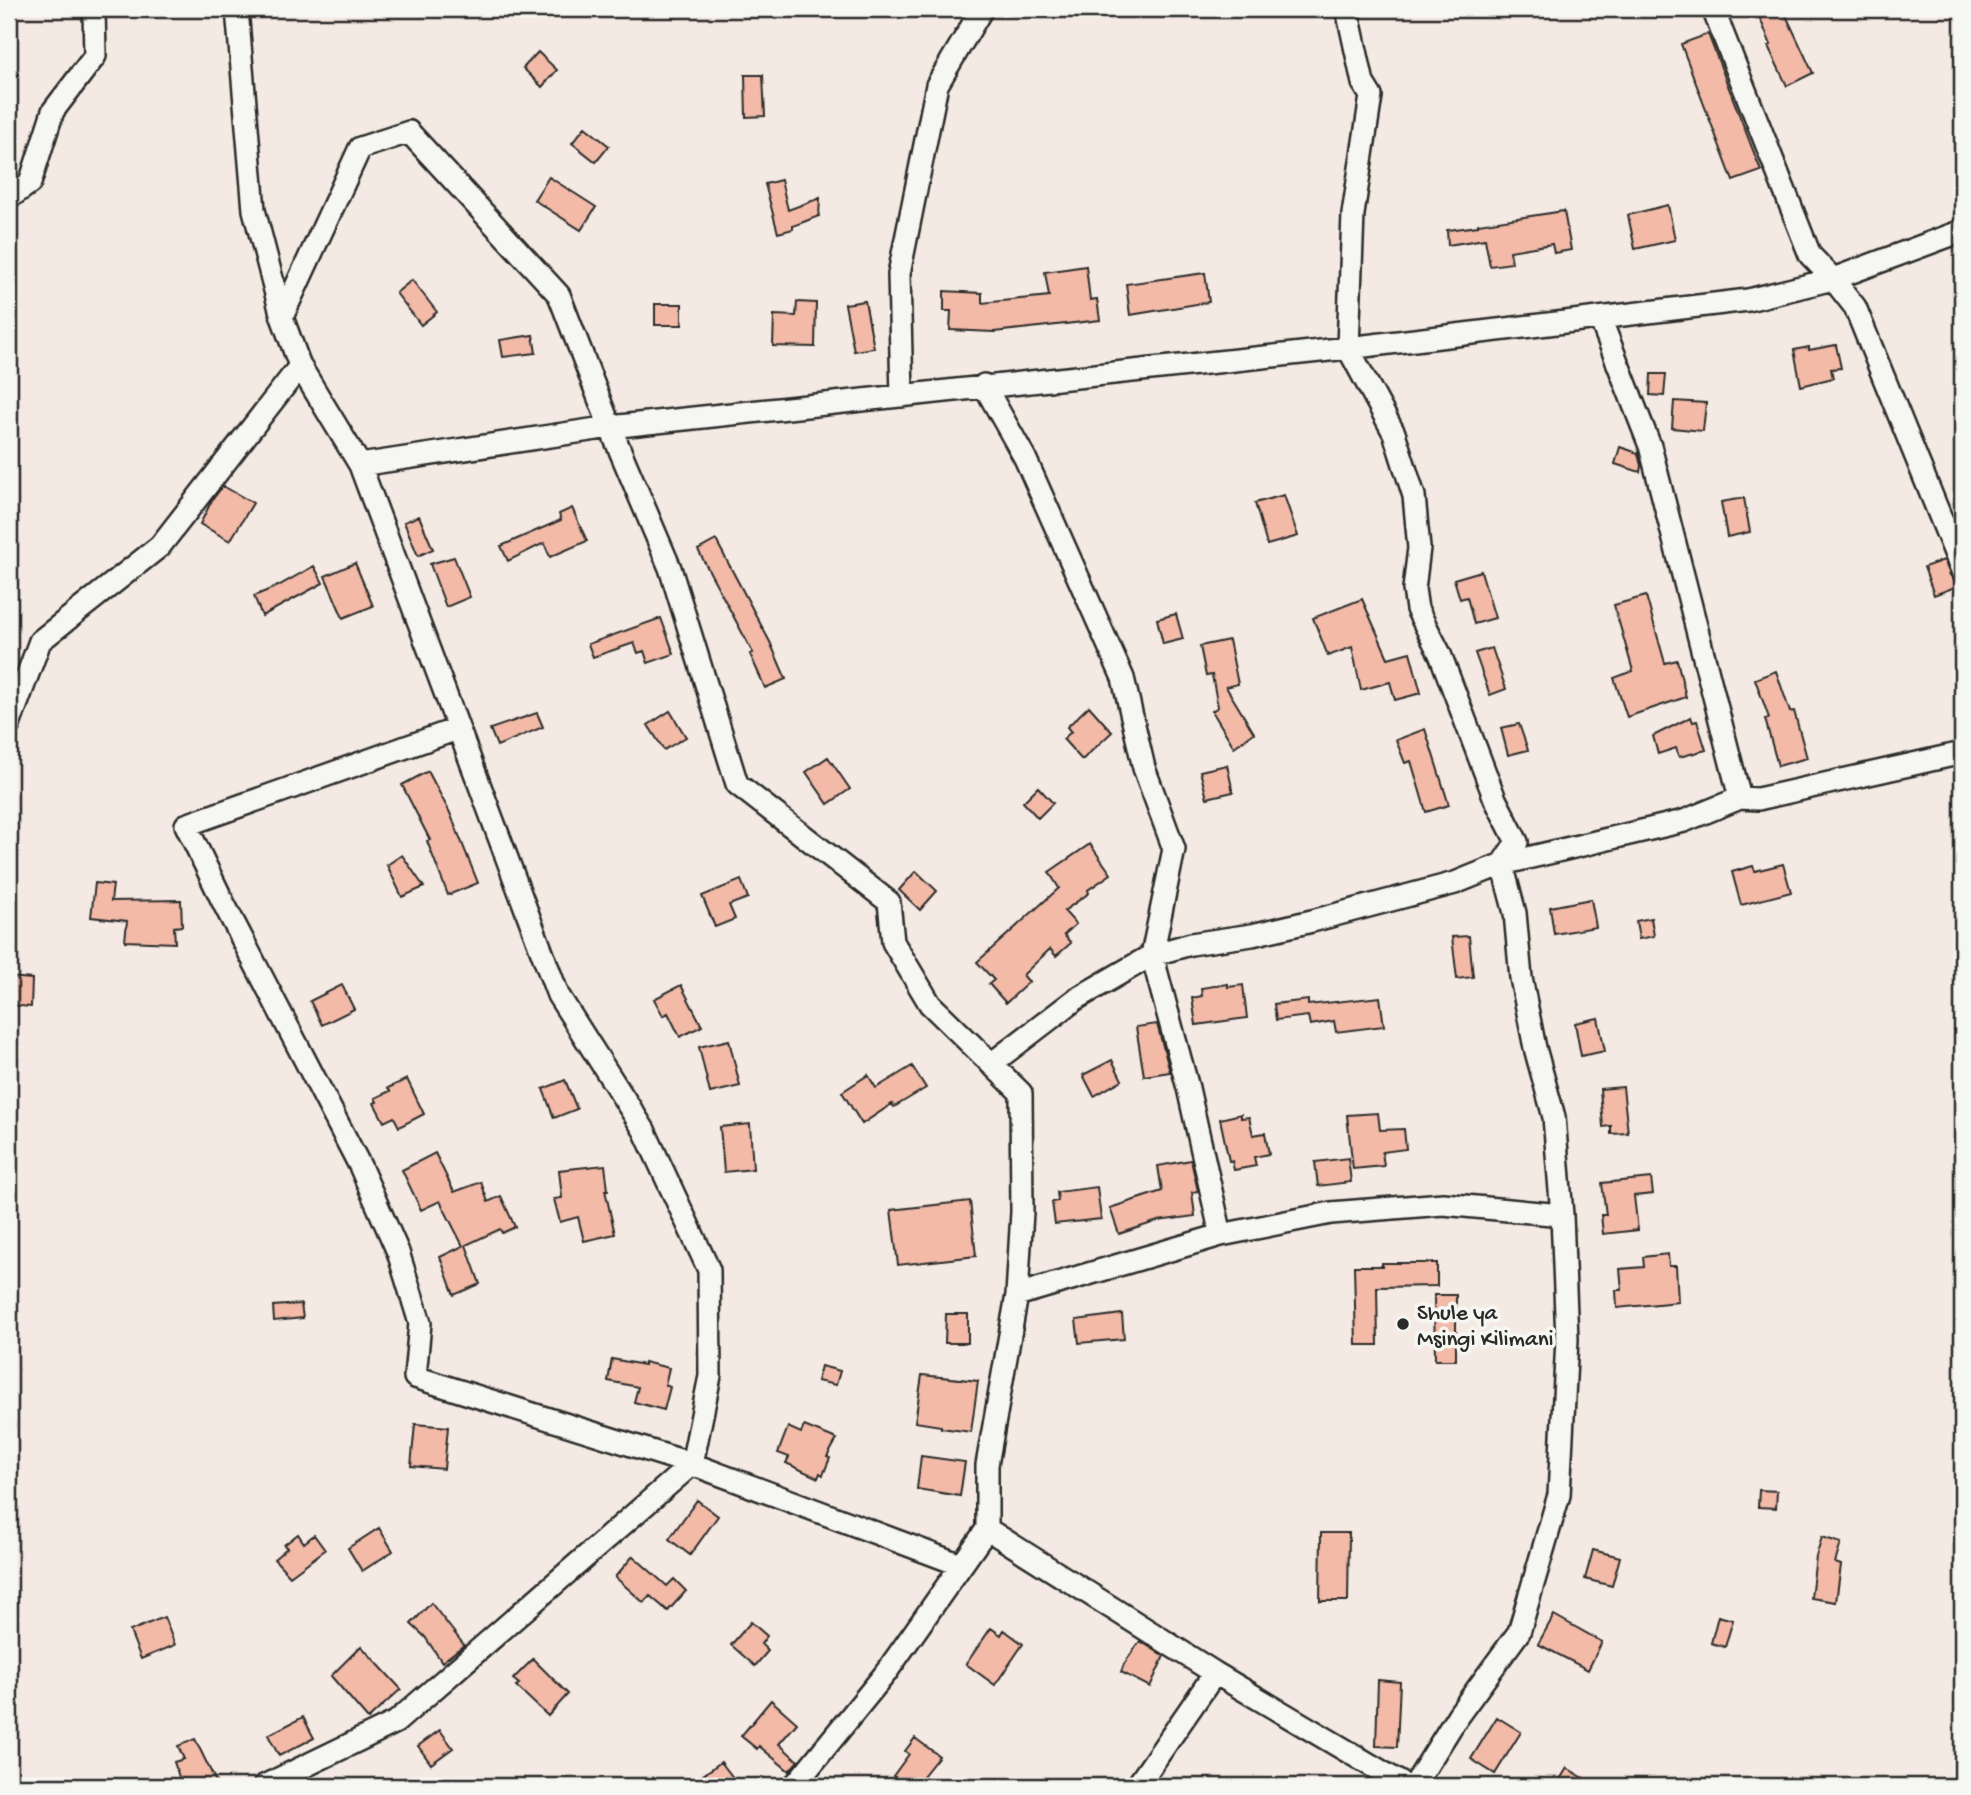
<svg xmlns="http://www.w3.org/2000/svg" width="1971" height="1795" font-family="'Gochi Hand',sans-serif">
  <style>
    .building { fill: #f2baa7; stroke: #2b2b2b; stroke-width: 2 }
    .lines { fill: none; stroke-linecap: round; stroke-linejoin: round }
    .minor-casing { stroke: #2b2b2b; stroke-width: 26 }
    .minor { stroke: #f6f6f2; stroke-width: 21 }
    .poi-dot { fill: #2b2b2b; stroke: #f6f6f2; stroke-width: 2.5 }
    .labels { text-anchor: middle; stroke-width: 7; stroke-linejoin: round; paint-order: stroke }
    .poi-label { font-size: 23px; fill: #2b2b2b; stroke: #f6f6f2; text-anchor: start }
  </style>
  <rect width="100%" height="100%" fill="#f5eae3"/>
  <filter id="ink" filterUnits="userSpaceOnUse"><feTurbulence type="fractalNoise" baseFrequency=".0143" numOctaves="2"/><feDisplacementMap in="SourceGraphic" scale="14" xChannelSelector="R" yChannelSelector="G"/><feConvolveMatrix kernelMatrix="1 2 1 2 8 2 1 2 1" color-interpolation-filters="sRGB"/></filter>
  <g filter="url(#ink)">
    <path class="building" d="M1756,9h27l30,64 -26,13 -19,-40 3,-1z
      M1708,34l53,137 -28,10 -52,-137z
      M538,52l19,18 -15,17 -19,-19z
      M745,75h18l2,41 -19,1z
      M585,127l24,19 -13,16 -24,-19z
      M549,177l47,30 -15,23 -47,-30z
      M781,180l7,30 32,-12 -1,18 -26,10v3l-15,4 -13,-49z
      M1668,205l7,35 -40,9 -7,-34z
      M1564,211l7,39 -17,3 -2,-9 -42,7 2,12 -22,3 -5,-27 -37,6 -1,-15 31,-4v-2z
      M1086,266l4,34 7,-1 3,21 -106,12 -44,-2 1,-19h-7v-20l38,2v10l67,-7 -4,-24z
      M1205,273l4,29 -79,13 -4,-31z
      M412,280l25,32 -16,13 -25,-32z
      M865,301l9,47 -20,3 -9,-47z
      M797,302l19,1 -1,44 -42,-1 1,-31 22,1z
      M655,304h27v21h-27z
      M533,335l3,18 -33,4 -3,-17z
      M1836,345l5,23 -10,1 2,9 -32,8 -7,-36 15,-3v3z
      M1651,374h15l-2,22 -14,-1z
      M1674,401l32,2 -3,28 -31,-3z
      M1620,447l18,6 3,13 -1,6 -25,-8z
      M223,486l30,17 -23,38 -30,-17 12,-24z
      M1284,495l14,41 -31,9 -12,-42z
      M1744,498l6,34 -23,5 -6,-35z
      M572,508l15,33 -37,16 -6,-14 -36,18 -7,-15 60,-26 -2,-6z
      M419,516l14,33 -15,7 -14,-34z
      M716,540l54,102 16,37 -21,9 -15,-34 3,-1 -55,-103z
      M454,557l16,40 -24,10 -16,-43z
      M1944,560l6,15 8,11 -24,9 -10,-28z
      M355,563l18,43 -30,12 -18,-42z
      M314,566l9,17 -61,33 -8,-20 24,-10z
      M1481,571l14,47 -21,6 -7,-27 -7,2 -6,-20z
      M1646,596l19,67 12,-3 9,37 -59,20 -13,-39 19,-7 -19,-66z
      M1362,599l26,59 22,-6 11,41 -26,7 -5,-18 -29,8 -9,-43 -24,9 -15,-38z
      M1176,614l7,25 -20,5 -6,-25z
      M661,618l13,36 -26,9 -4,-12 -6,2 -4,-10 -41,14 -5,-13z
      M1229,640l9,44 -12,3 28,46 -20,14 -22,-36 6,-4 -6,-32 -6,1 -6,-30z
      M1492,648l14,41 -16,6 -15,-42z
      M1776,671l14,41 4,-1 13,47 -29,8 -13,-47 4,-1 -14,-39z
      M1089,706l23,26 -30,28 -19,-21 8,-7 -4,-5z
      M670,711l16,26 -22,13 -16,-25z
      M537,713l6,14 -46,19 -7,-17z
      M1691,717l2,5 4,-1 9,29 -27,7 -3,-9 -18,6 -5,-18z
      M1519,724l9,26 -20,5 -7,-27z
      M1425,729l24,76 -23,7 -15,-51 -6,2 -9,-23z
      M828,757l22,32 -22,15 -22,-32z
      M1227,765l6,27 -26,6 -7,-27z
      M428,771l22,42 28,70 -30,12 -21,-54 3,-1 -28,-55z
      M1038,787l15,16 -15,15 -15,-16z
      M1090,844l21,30 -23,16 1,3 -25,18 12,13 -12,11 7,8 -15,13 -6,-7 -27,26 6,7 -23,21 -17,-19 5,-4 -17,-18 82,-74 -10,-16z
      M402,855l22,32 -22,10 -15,-32z
      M1783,864l8,28 -50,13 -9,-33 21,-6 2,5z
      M916,871l21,20 -17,19 -21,-20z
      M741,880l7,18 -19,7 6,14 -20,8 -13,-31z
      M95,883l18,2 -2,16 70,-1 1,26 -8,1 1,16 -50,-2 2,-20 -36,-4z
      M1591,899l5,28 -42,7 -4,-27z
      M1651,918l3,18 -15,3 -3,-18z
      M1469,936l4,41 -16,2 -5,-42z
      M9,977l23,2 -1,28 -22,-2z
      M1228,984v3l15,-2 4,33 -51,7 -4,-27 10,-2 -1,-8z
      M342,985l12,24 -32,16 -12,-24z
      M681,985l21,41 -22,11 -12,-24 -5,3 -9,-17z
      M1380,997l4,29 -48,6 -2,-11 -24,4 -2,-9 -32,4 -2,-16 34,-4v5z
      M1598,1018l7,33 -24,5 -6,-33z
      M1157,1024l13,48 -26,4 -8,-49z
      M729,1040l11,46 -30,7 -11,-46z
      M1112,1060l10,20 -28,16 -11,-21z
      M912,1066l14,22 -32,19 -2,-3 -30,20 -20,-32 26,-17 8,13z
      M407,1079l17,35 -25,13 -5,-10 -10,5 -10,-19 3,-1 -2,-4 15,-7 -2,-3z
      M565,1080l12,29 -23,9 -11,-29z
      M1623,1087l5,46 -17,1v-8l-8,1 -3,-38z
      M1378,1113l2,17 24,-1 2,20 -24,3 2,14 -31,3 -6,-54z
      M1241,1114v4l8,-1 4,18 12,-2 4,21 -15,3 2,9 -22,4 -2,-9h-3l-9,-42z
      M750,1124l3,45 -29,3 -4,-45z
      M435,1153l19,39 27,-10 7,20 13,-6 14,31 -13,6 -2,-4 -34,16 14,39 -26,11 -14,-38 23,-11 -23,-45 -19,9 -19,-40z
      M1348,1158l3,24 -33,4 -3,-24z
      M1191,1160l7,31 -6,1 3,24 -37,5 -39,13 -9,-26 52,-17 -4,-25z
      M605,1165l3,25h-3l10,44 -31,7 -6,-24 -18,5 -6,-23 8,-1 -3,-28z
      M1651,1178l2,16 -19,2 4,34 -35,4 -2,-19h5l-4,-32z
      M1097,1187l4,32 -46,5 -3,-22 6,-1 -1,-9z
      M970,1201l6,55 -78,9 -7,-55z
      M1668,1254l1,12h7l2,36 -61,6 -1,-18h6l-2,-21 24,-2 -1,-10z
      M1382,1263h55v23l-60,1 1,58h-22l-2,-79h28z
      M1434,1295h22v65h-21z
      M301,1304l2,14 -29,3 -1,-15z
      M946,1314h22v29h-23z
      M1122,1314l2,25 -45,4 -3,-23z
      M612,1359l32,6v-3l25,6 -4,17 5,2 -6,23 -30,-8 4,-15 -30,-6z
      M821,1366l19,5 -4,14 -19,-4z
      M922,1375l56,6 -7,51 -30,-4v-2l-26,-4z
      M415,1424l33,3 -4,42 -33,-3z
      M804,1426l33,13 -10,18 3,1 -7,17 -3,-2 -2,5 -32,-15 3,-6 -11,-4 10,-26 13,6z
      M921,1456l44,6 -5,34 -43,-7z
      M1759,1490l18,1 -1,17 -18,-1z
      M697,1500l21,16 -28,39 -21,-16z
      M379,1528l14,23 -31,20 -14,-23z
      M1321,1533h28l-1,68h-28z
      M298,1534l6,9 10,-8 11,15 -35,26 -16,-17 13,-11 -3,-3z
      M1822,1537l19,6 -6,20 6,2 -5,37 -25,-4 5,-42z
      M1593,1550l27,7 -8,29 -27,-7z
      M633,1556l34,30 7,-7 12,12 -18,20 -18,-15 -6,7 -29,-26z
      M431,1603l33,42 -22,17 -17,-25 -14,-13z
      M1554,1615l48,27 -14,28 -50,-26z
      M1718,1616l15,4 -8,27 -14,-4z
      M164,1617l11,28 -34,14 -11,-28z
      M751,1622l16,14 -6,8 7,7 -13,15 -24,-21z
      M991,1628l10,7 3,-5 19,14 -28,41 -29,-21z
      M1140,1641l24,15 -14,31 -29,-15 3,-8z
      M361,1646l40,43 -33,30 -37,-43z
      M533,1659l35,35 -20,22 -32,-30 3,-2 -6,-5z
      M1378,1680l22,2 -3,65 -21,-1z
      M771,1700l26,23 -18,21 19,17 -9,10 -30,-25 -2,3 -16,-13z
      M303,1717l11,21 -35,18 -11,-21z
      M1497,1717l24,15 -26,42 -24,-15z
      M440,1730l13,18 -22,16 -13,-18z
      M915,1738l24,18 -24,30h-8l-14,-10 16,-22 -4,-3z
      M195,1739l23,47h-36l-8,-24 10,-3 -6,-13z
      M721,1762l13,17 -10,7h-36z
      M1567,1768l30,18h-41z"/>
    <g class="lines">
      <g class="minor-casing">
        <path id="minor" d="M237,9l17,201 28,107 18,49 60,99 198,530 86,135 65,140 1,106 -18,88 -296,258 -132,64
          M1347,9l16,74 8,13 -18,118 -5,134 46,85 20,63 5,52 -5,41 3,20 23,45 55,145 22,43 -15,22 13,49 6,65 14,70 19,69 8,98 5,124 -8,156 -40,137 -60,82 -45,72
          M1713,9l97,246 23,24 22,28 107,263
          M9,198l21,-15 23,-72 42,-55 -1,-47
          M282,317l78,-169 49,-16 150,163 51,132 60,141 67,216 152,118 4,40 37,62 91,89 1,119 -5,83 -30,170v64l-102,145 -91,112
          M1600,318l50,128 90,352
          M984,385l41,73 98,220 21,90 30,81 -22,106 36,133 33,147
          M902,396l-3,-122 38,-189 45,-76
          M360,465l250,-38 738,-79 400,-48 85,-21 129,-48
          M9,725l31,-84 120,-95 140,-180
          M457,729l-271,96 38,79 136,262 38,86 22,71 -5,54 277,87 269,101
          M991,1064l85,-65 76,-44 39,-11 61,-9 60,-14 143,-38 47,-19 182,-43 56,-23 18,1 204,-46
          M1017,1295l204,-60 110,-22 112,-9 119,11
          M987,1529l228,144 191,113
          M1137,1786l78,-113"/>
      </g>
      <use href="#minor" class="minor"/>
    </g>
  </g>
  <circle class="poi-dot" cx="1403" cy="1324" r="7"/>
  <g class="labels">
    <g class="poi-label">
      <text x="1417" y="1319">Shule ya<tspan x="1417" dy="26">Msingi Kilimani</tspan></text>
    </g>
  </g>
  <rect width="1971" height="1795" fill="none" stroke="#f6f6f2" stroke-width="35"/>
  <rect x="18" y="18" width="1936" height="1760" fill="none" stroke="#2b2b2b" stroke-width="2.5" filter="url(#ink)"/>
</svg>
